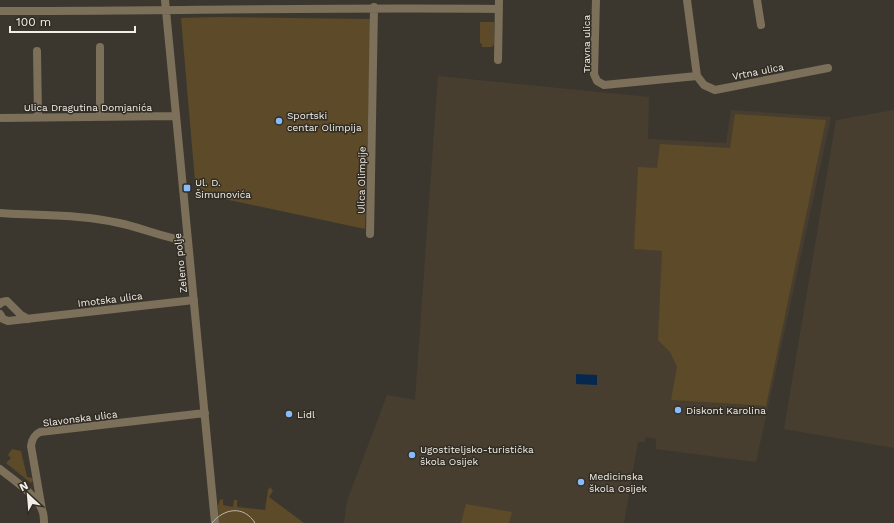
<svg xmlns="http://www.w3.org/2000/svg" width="894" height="523" font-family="'Work Sans',sans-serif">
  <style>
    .built { fill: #473e2f }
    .green { fill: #5c4a29 }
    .water { fill: #06284e }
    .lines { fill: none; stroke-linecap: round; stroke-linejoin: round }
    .minor { stroke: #7c705a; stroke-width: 8 }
    .tram { stroke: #bab6af; stroke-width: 1 }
    .poi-dot { fill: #88bbfc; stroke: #322d24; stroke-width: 1.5 }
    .labels { text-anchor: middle; stroke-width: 3; stroke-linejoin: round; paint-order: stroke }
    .street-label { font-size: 10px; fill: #f2efe9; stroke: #322d24 }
    .poi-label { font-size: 10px; fill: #f2efe9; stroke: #322d24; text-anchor: start }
  </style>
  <rect width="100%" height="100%" fill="#3c372e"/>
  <path class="built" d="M438,76l211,21 -1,42 78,4 5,-33 100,7 -75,345 -100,-13v-10l-11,-2v5h-7l-14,81h-280l3,-22 40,-106 28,5z
    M894,110v338l-110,-19 52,-309z"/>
  <path class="green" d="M218,17l153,2 -6,210 -169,-36 -15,-175z
    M480,22h14v22l-2,3h-10v-3l-2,-1z
    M735,114l91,6 -60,286 -95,-6 6,-33 -7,-15 -12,-12 4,-89 -28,-2 4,-82 19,1 3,-24 70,4z
    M12,449l9,2 6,26 5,1 1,2 -2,3 -25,-20 5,-5 -3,-3z
    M270,487l3,4 -4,6 35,26h-85l-1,-17 2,-6 3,-1v6l10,2 1,-7h3v7l28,3 3,-20z
    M466,504l46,8 -3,11h-48z"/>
  <path class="water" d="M576,374l21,1v10l-21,-1z"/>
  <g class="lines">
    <path class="minor" d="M165,0l50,523
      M596,0l-2,74 3,7 7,4 93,-9 7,9 11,5 113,-22
      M687,0l10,76
      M757,0l4,25
      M0,11c166,0 333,-4 499,-2
      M100,47v69
      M37,51l1,66
      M498,60l1,-60
      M0,118l176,-2
      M0,213c40,3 80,1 119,10 24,5 45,15 69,18
      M370,234l4,-227
      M0,304l2,-2 5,-1 14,14 7,4
      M0,314l3,5 5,2 186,-21
      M0,469c12,10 37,26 42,41 2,4 2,9 2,13
      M42,510l-11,-64c1,-7 3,-11 9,-14l165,-19"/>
    <path class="tram" d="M212,523c12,-15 32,-18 43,0"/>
  </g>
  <g class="poi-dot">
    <circle cx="279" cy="121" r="4"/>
    <rect x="183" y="184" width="8" height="8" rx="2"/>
    <circle cx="678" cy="410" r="4"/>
    <circle cx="289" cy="414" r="4"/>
    <circle cx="412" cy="455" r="4"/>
    <circle cx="581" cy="482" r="4"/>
  </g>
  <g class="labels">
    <g class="street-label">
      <text transform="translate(586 44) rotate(-90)" y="4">Travna ulica</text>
      <text transform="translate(758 71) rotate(-11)" y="4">Vrtna ulica</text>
      <text x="88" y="111">Ulica Dragutina Domjanića</text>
      <text transform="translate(361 180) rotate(-89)" y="4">Ulica Olimpije</text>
      <text transform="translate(180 263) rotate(-96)" y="4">Zeleno polje</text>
      <text transform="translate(110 299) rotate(-7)" y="4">Imotska ulica</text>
      <text transform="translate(80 418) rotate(-7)" y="4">Slavonska ulica</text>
    </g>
    <g class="poi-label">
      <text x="287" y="119">Sportski<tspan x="287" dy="12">centar Olimpija</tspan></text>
      <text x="195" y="186">Ul. D.<tspan x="195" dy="12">Šimunovića</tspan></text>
      <text x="686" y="414">Diskont Karolina</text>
      <text x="297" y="418">Lidl</text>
      <text x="420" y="453">Ugostiteljsko-turistička<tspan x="420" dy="12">škola Osijek</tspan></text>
      <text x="589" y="480">Medicinska<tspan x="589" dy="12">škola Osijek</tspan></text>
    </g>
  </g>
  <g transform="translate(28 495) rotate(334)" stroke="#322d24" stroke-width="3" paint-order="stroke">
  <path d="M0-3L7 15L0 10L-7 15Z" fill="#f2efe9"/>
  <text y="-6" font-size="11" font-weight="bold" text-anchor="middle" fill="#f2efe9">N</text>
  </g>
  <path d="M10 26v6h125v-6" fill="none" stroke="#f2efe9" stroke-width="2"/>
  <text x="16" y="26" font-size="12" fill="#f2efe9" stroke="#322d24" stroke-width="3" paint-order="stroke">100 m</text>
</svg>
